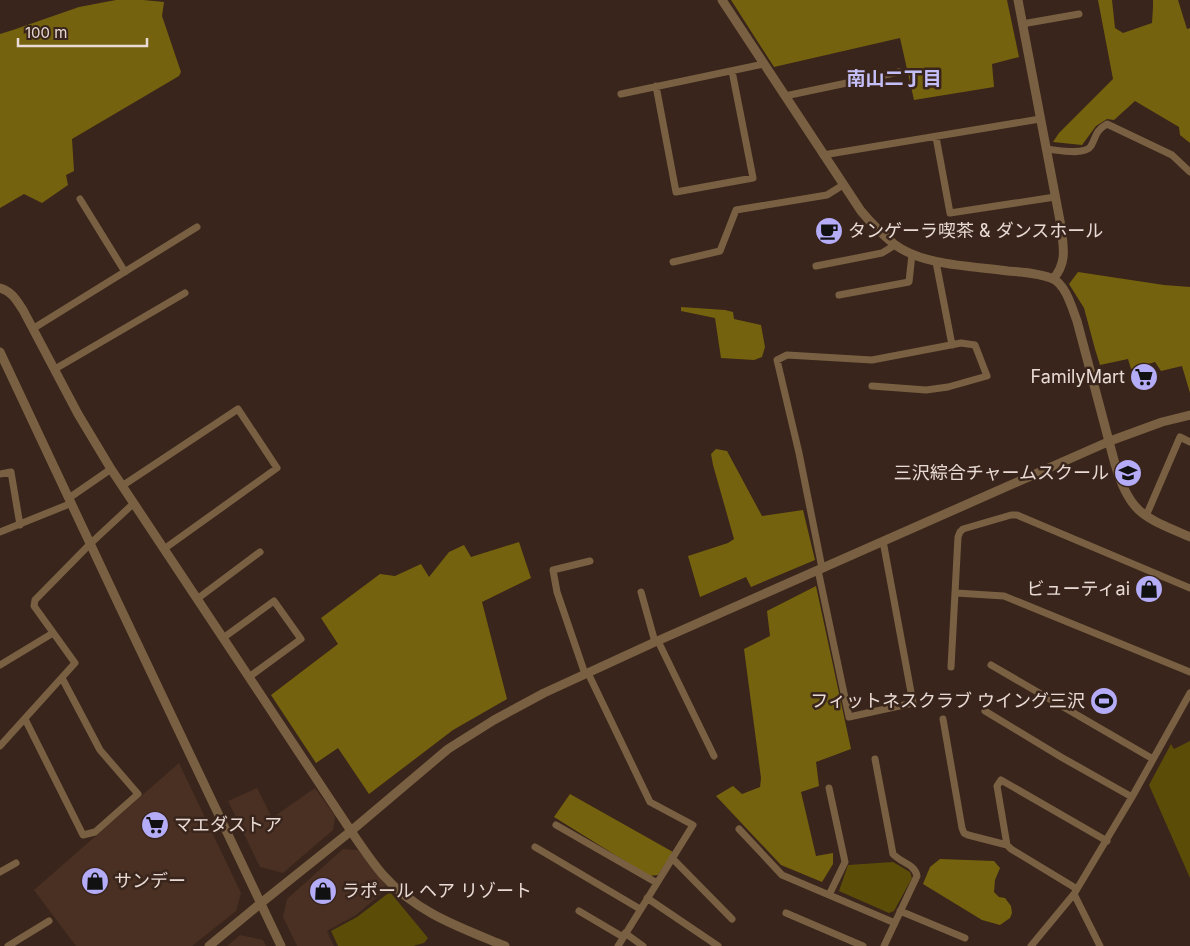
<svg xmlns="http://www.w3.org/2000/svg" width="1190" height="946" font-family="Inter,'Noto Sans JP',sans-serif">
  <style>
    .built { fill: #493023 }
    .green { fill: #5b4c08 }
    .forest { fill: #75620e }
    .lines { fill: none; stroke-linecap: round; stroke-linejoin: round }
    .minor { stroke: #796042; stroke-width: 7 }
    .tertiary { stroke: #796042; stroke-width: 9 }
    .labels { text-anchor: middle; stroke-width: 5; stroke-linejoin: round; paint-order: stroke }
    .poi-label { font-size: 18px; fill: #e8dad4; stroke: #39251b; text-anchor: start }
    .neighbourhood-label { font-size: 19px; font-weight: bold; fill: #c5bff9; stroke: #39251b }
  </style>
  <rect width="100%" height="100%" fill="#39251b"/>
  <path class="built" d="M179,763l62,130 -5,18 -44,35h-116l-42,-56z
    M257,788l15,30 43,-30 20,28 -2,14 -50,43 -23,-6 -32,-66z
    M343,849l15,1 30,38 -32,27 -29,16 7,15h-37l-14,-29 4,-18z
    M240,935l23,5 3,6h-39z"/>
  <path class="green" d="M1190,741v137l-41,-93 22,-41 3,5z
    M893,862l17,10 2,6 -18,33 -5,2 -50,-22 9,-26z
    M390,892l38,46 -4,5 -11,3h-75l-7,-15 26,-14z"/>
  <path class="forest" d="M116,0h27l21,2 -2,14 19,56 -2,4 -107,63 2,32 -8,4 2,10 -26,18 -18,-9 -24,14v-174l13,-4 66,-23z
    M731,0h276l12,57 -27,7 2,23 -80,13 -14,-62 -126,29z
    M1098,0h14l3,28 8,5 29,-10 1,-16v-7h25l9,29 3,-1v115l-10,-8 -1,-8 -44,-26 -21,19 -7,-1 -11,7 -14,19 -29,-3 6,-9 54,-54z
    M1078,272l86,13 26,2v106l-8,-27 -21,5 -6,-9 -24,7 -3,-10 -28,6 -5,-16 -11,-41 -15,-24z
    M681,307l44,3 8,2 1,7 27,6 4,22 -3,10 -8,3 -33,-2 -6,-40 -34,-7z
    M716,449l11,2 35,65 41,-6 12,50 -64,27 -5,-10 -46,20 -12,-41 40,-13 6,-4 -21,-74 -2,-11z
    M519,542l12,36 -49,24 25,97 -54,31 -84,64 -31,-46 -22,15 -45,-68 67,-51 -17,-26 59,-44 15,2 26,-12 8,13 20,-25 15,-7 7,12z
    M816,586l35,163 -35,13 3,24 -18,6 15,64 17,-3v11l-11,18 -41,-17 -65,-69 17,-10 9,8 18,-7 1,-9 -17,-129 26,-13 -3,-25z
    M570,794l103,58 -15,23 -9,1 -95,-59z
    M940,859l54,2 6,7 -5,12 -1,12 5,5 6,1 6,8 1,7 -2,5 -10,7 -18,-5 -59,-36 7,-17z"/>
  <g class="lines">
    <path class="minor" d="M1022,24l57,-10
      M656,86l20,106 77,-14 -21,-107
      M621,94l143,-30
      M785,96l114,-24
      M936,137l14,76 105,-16
      M1046,149c11,1 39,7 45,-3 6,-11 4,-15 16,-22l65,31 18,17
      M823,155l217,-36
      M80,199l45,73
      M673,262l47,-11 16,-41 91,-15 16,-10
      M936,262l16,83
      M816,266l66,-13 13,-8
      M839,295l70,-13 3,-28
      M34,328l163,-101
      M55,369l130,-76
      M0,474l11,-2 9,53
      M122,486l116,-77 39,59 -113,81
      M69,498l42,-29
      M1146,516l34,-79 10,5
      M0,532l72,-29
      M822,568l-23,-115 -22,-93 10,-5 85,5 89,-17 14,2 12,31 -39,11 -22,3 -54,-4
      M818,570l31,147 64,-14 -30,-162
      M641,592l14,50
      M956,593l48,3 186,76
      M197,599l63,-47
      M223,638l51,-37 27,38 -52,38
      M658,641l56,115
      M0,665l53,-32
      M991,665l162,94
      M951,667l7,-130 2,-5 3,-3 48,-14h6l173,73
      M588,673l62,129 43,23 -75,121
      M585,674l-28,-82 -4,-22 37,-9
      M985,711l76,46 71,40
      M25,719l58,116 12,-3 43,-38 -38,-44 -38,-72
      M943,719l19,109 2,5 4,2 39,10
      M0,746l75,-83 -41,-57 1,-6 55,-56 44,-41
      M875,759l18,95c8,9 22,10 24,22l-33,70
      M556,825l101,58
      M739,829l43,46 113,48
      M535,847l105,62
      M672,858l60,61
      M0,872l16,-9
      M1077,889l-66,-40 -4,-4 -10,-59 4,-6 106,61
      M1074,894l26,52
      M829,895l16,-33 -16,-74
      M647,898l71,48
      M579,911l44,26
      M900,911l65,27
      M786,913l77,33
      M625,933l18,13
      M8,946l41,-25
      M1031,946l43,-52 58,-97 58,-104"/>
    <path class="tertiary" d="M722,0l139,211c10,12 21,23 33,33 29,22 78,22 114,27 13,1 32,2 45,8 13,6 19,29 24,42l38,143c15,51 30,53 75,73
      M1018,0l43,226c2,20 7,36 -8,53
      M0,288c12,3 17,13 23,22l55,104 33,55 240,362c10,15 20,30 32,44 34,38 76,52 122,71
      M0,352l119,253 162,341
      M209,946l52,-43 90,-72 97,-82 46,-29 50,-27 111,-51 455,-201 52,-19 28,-7"/>
  </g>
  <defs>
    <g id="cafe-disc" transform="scale(1.4375)"><circle r="9.5" fill="#b5acf8" stroke="#39251b"/><path d="M-5.5-4.5H6V0H3Q3 3.5 0 3.5H-2.5Q-5.5 3.5-5.5 0ZM3-3.2v2h1.7v-2ZM-6 4.5H4V6H-6Z" fill="#111"/></g>
    <g id="supermarket-disc" transform="scale(1.4375)"><circle r="9.5" fill="#b5acf8" stroke="#39251b"/><path d="M-6-5.5h2.5l.6 2H6L4.5 2H-2.5L-4.4-4H-6ZM-1.5 3.2a1.3 1.3 0 1 0 .1 0ZM3 3.2a1.3 1.3 0 1 0 .1 0Z" fill="#111"/></g>
    <g id="school-disc" transform="scale(1.4375)"><circle r="9.5" fill="#b5acf8" stroke="#39251b"/><path d="M0-5L7-2L0 1L-7-2ZM-4 1L0 2.5L4 1V4Q0 6-4 4Z" fill="#111"/></g>
    <g id="shop-disc" transform="scale(1.4375)"><circle r="9.5" fill="#b5acf8" stroke="#39251b"/><path d="M-5-2.5h2.3a2.7 3.5 0 0 1 5.4 0H5L5.5 6h-11ZM-1.5-2.5h3a1.5 2.3 0 0 0-3 0Z" fill="#111"/></g>
    <g id="stadium-disc" transform="scale(1.4375)"><circle r="9.5" fill="#b5acf8" stroke="#39251b"/><path d="M0-5a6.5 5 0 1 0 0 10a6.5 5 0 1 0 0-10ZM-3.5-1.8h7v3.6h-7Z" fill="#111"/></g>
  </defs>
  <g fill-rule="evenodd">
    <use href="#cafe-disc" x="829" y="231"/>
    <use href="#supermarket-disc" x="1144" y="377"/>
    <use href="#school-disc" x="1128" y="473"/>
    <use href="#shop-disc" x="1149" y="589"/>
    <use href="#stadium-disc" x="1104" y="701"/>
    <use href="#supermarket-disc" x="155" y="825"/>
    <use href="#shop-disc" x="95" y="881"/>
    <use href="#shop-disc" x="323" y="891"/>
  </g>
  <g class="labels">
    <g class="poi-label">
      <text x="848" y="237">タンゲーラ喫茶 &amp; ダンスホール</text>
      <text x="1125" y="383" text-anchor="end">FamilyMart</text>
      <text x="1109" y="479" text-anchor="end">三沢綜合チャームスクール</text>
      <text x="1130" y="595" text-anchor="end">ビューティai</text>
      <text x="1085" y="707" text-anchor="end">フィットネスクラブ ウイング三沢</text>
      <text x="174" y="831">マエダストア</text>
      <text x="114" y="887">サンデー</text>
      <text x="342" y="897">ラポール ヘア リゾート</text>
    </g>
    <g class="neighbourhood-label">
      <text x="894" y="85">南山二丁目</text>
    </g>
  </g>
  <path d="M18 38v8h129v-8" fill="none" stroke="#e8dad4" stroke-width="2.5"/>
  <text x="25" y="38" font-size="15" fill="#e8dad4" stroke="#39251b" stroke-width="4" paint-order="stroke">100 m</text>
</svg>
